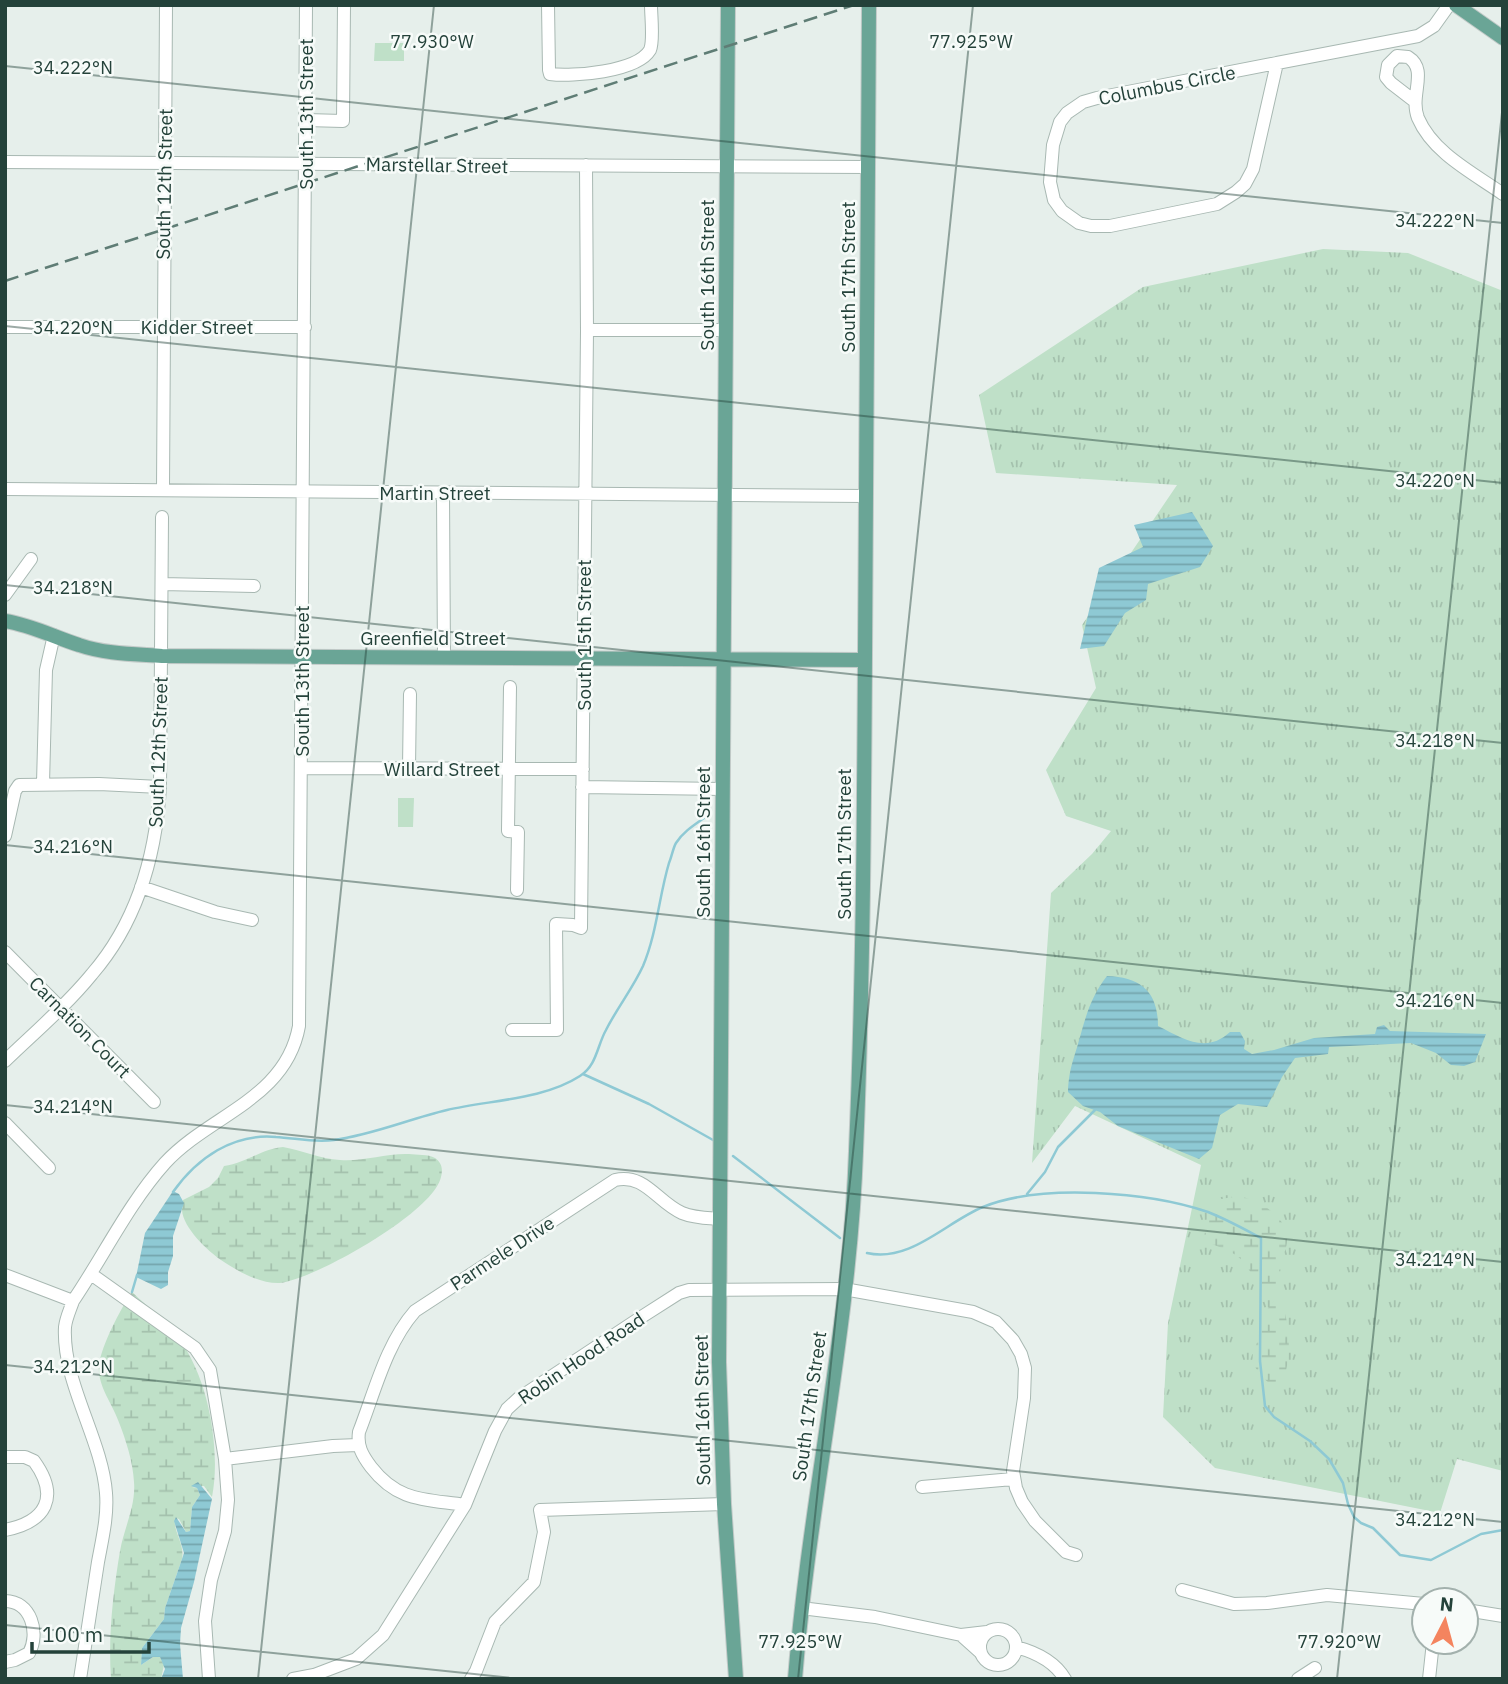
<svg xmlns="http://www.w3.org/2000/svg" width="1508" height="1684" font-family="'IBM Plex Sans',sans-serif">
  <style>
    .grass { fill: url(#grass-tufts) }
    .wetland { fill: url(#wetland-marsh) }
    .park { fill: #bfe0c8 }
    .water { fill: url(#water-rules) }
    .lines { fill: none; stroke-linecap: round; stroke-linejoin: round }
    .stream { stroke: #8ec9d4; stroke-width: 2.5 }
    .minor-casing { stroke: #a8b8b2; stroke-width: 14 }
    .major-casing { stroke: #c2cac8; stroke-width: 16 }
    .minor { stroke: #fff; stroke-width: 12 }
    .major { stroke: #6aa596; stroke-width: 14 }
    .rail { stroke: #5f7d75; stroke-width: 2.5; stroke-dasharray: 14 7; stroke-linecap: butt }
    .ticks { fill: none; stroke: #24423a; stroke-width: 2; stroke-opacity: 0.45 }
    .labels { text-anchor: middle; stroke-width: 5; stroke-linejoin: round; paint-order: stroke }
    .street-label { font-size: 19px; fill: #24423a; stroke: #f7fbf9 }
    .ticks-label { font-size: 18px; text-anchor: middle; fill: #24423a; stroke: #f7fbf9; stroke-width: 5; stroke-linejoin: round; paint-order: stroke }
  </style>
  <defs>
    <pattern id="grass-tufts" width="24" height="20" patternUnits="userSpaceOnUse" patternTransform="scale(1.75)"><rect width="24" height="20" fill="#bfe0c8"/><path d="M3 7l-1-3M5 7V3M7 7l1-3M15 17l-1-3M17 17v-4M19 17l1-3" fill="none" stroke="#a4c1ad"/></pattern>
    <pattern id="wetland-marsh" width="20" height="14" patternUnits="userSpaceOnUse" patternTransform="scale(1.75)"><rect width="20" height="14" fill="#bfe0c8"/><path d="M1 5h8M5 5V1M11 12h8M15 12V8" fill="none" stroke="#a4c1ad"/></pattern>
    <pattern id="water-rules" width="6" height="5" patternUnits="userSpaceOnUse" patternTransform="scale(1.75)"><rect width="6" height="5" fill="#8ec9d4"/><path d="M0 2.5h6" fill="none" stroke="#74a5ad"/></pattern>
  </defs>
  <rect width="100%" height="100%" fill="#e6efeb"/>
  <path class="grass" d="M1323,249l85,4 95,38v1180l-46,-12 -17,54 -225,-45 -52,-51 5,-94 33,-158 -126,-59 -43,57 19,-270 41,-39 19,-23 -45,-15 -20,-46 50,-82 -14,-63 95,-140 -181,-12 -17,-78 164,-108z"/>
  <path class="wetland" d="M283,1147c19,3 37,12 57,13 22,2 46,-7 69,-6 8,1 19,0 26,4 7,5 8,11 6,19 -7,35 -126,102 -161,106 -20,1 -43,-12 -59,-23 -13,-9 -38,-32 -39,-50 0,-3 1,-6 1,-10l26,-13 9,-9 6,-12c22,-3 37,-17 59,-19z
    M1239,1196c19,4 47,19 48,42 1,9 -5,18 -6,28 -2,11 0,17 -11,24l-13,-5c-14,-30 -20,-31 -50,-43l-3,-4 4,-26 7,-12z
    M132,1292c17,16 35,30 49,50 28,38 40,110 31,155l-8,-11 -12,1 5,1 3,7 -8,12 -2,24 -4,1 -7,-13 -4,-1c-2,14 10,26 7,41l-17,49 -1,11 -22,29 -1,17 12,-8h7l4,8 -3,14h-50c-3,-43 2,-86 9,-128 4,-23 16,-45 14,-69 -1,-20 -8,-42 -16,-62 -6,-17 -21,-35 -19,-55 3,-21 21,-55 33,-73z
    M1277,1298c15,14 16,75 1,90 -11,-4 -28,-21 -25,-34 1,-7 6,-14 8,-21 2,-14 4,-25 16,-35z"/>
  <path class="park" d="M375,43h29v18h-30z
    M398,798h16l-1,29h-15z"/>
  <path class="water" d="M1192,512l21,34 -13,21 -52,17 -2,16 -21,13 -21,33 -24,3 19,-81 44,-21 -9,-22z
    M1107,976c34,1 51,16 51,50 26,13 48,28 72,6h10l5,9 -1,8 8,5 22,-4 40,-12 61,-4 2,-7 7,-2 6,6 96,3 -11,28 -11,4 -13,-1 -15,-12 -25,-10 -82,4 -1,7 -33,4 -13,19 -15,30 -29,-3 -18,11 -8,33 -13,11 -81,-33 -18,-14 -17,-6 -15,-14c1,-24 6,-33 12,-55 6,-22 12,-42 27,-61z
    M173,1191l6,3 5,9 -11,33v20l-5,16v13l-7,4 -25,-12 9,-44z
    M198,1482l14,17 -18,83 -13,46 -1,16 3,35h-22l4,-10 -5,-12h-7l-12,8 1,-17 22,-29 1,-11 17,-49 2,-6 -10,-32 2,-4 10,15 4,-1 2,-24 8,-12 -3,-7 -6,-2z"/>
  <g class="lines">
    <path class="stream" d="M583,1074l66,30 64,36
      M733,1156l107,82
      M173,1192c24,-34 60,-59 103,-55 19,1 38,6 58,3 38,-5 75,-21 113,-30 42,-10 96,-10 133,-34 17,-11 17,-30 26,-46 11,-22 27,-42 37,-64 14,-33 16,-70 26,-103 3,-7 4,-15 7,-20 7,-11 18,-18 28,-25
      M1027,1194l18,-22 13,-25 37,-37
      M867,1253c43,10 79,-31 116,-46 59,-24 166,-15 225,5 18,7 36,17 53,26l-1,123 5,45 9,11 36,24 19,18 14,24 5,21 6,13 7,6 12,5 27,27 31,5 50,-26 22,-4
      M132,1292l5,-17"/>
    <g class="minor-casing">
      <path id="minor" d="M548,5l1,65 1,4c22,3 87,-2 100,-24 4,-9 1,-34 1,-45
        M1277,63l-24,106 -8,15 -9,8 -19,12 -107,22h-19l-12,-3 -17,-12 -8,-11 -4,-18 3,-37 7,-23 7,-9 16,-11 14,-4z
        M1277,63l141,-27 16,-10 15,-21
        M1413,100l-22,-17 -5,-6 2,-12 9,-9 11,1c21,13 1,38 10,61 15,35 55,55 85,76
        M306,120l37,1 1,-116
        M5,162l863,5
        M5,327h300
        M587,330h139
        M5,489l861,7
        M163,489l3,-484
        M443,494l1,164
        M162,584l92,2
        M5,595l26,-36
        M510,687l-2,144 10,1 -1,58
        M301,768l282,1
        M409,768l1,-74
        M43,783l3,-113 8,-35
        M582,787l141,2
        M5,836l10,-45 4,-6 80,-1 61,3
        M141,887l74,25 37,8
        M5,952l149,150
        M512,1030h45l-1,-106 17,1 8,3 6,-597 -1,-166
        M5,1061c29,-28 61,-55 87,-87 45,-52 64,-120 68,-187l2,-270
        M5,1123l44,45
        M91,1274l104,74 15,22 15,89 3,41 -3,31 -14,49 -6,41 4,58
        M5,1275l68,26
        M5,1457h20l9,4c26,36 12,61 -29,69
        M225,1459l108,-13 25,-1
        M922,1487l91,-8
        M465,1505c-40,-6 -67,-3 -94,-38 -9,-12 -14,-21 -12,-35 16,-41 27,-88 56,-121l200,-131c30,-7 42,22 67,33 12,5 25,5 38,6
        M1182,1590l52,14 33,-1 60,-8 97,9
        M5,1601c26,0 35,32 24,52l-14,7 -10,2
        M801,1608l74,9 86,18
        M1466,1610l37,6
        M980 1647a18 18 0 1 1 36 0a18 18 0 1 1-36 0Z
        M1016,1647c19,5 39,15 49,32
        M980,1652l-19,-17 26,-3
        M80,1679c6,-39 12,-78 18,-117 4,-22 10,-46 8,-69 -4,-54 -44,-111 -41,-166 1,-9 5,-17 8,-26 30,-44 56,-98 92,-138 44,-48 121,-64 134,-137l7,-1021
        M293,1679l21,-4 42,-16 27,-24 82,-130 30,-74 12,-22 12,-11 124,-82 36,-23 10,-3 155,-1 129,23 23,10 17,18 8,14 4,14 -1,30 -11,73 3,17 6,14 13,19 31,31 10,3
        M471,1679l5,-8 19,-49 39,-40 10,-50 -4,-22 184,-6
        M1298,1679l17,-11
        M1429,1679l4,-37"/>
    </g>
    <g class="major-casing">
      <path id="major" d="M728,5l-9,1357 5,142 12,175
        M1456,5l47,33
        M5,621c26,4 49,16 74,24 26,9 55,9 83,11l703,4
        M795,1679c14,-177 55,-351 61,-528 7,-165 8,-331 9,-497 1,-216 2,-432 4,-649"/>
    </g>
    <use href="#minor" class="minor"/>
    <use href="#major" class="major"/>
    <path class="rail" d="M5,281l849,-276"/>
  </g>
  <path class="ticks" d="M5,66l1498,157M5,326l1498,157M5,585l1498,158M5,845l1498,158M5,1105l1498,157M5,1365l1498,157M5,1625l516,54M258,1679l176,-1674M798,1679l175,-1674M1337,1679l166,-1576"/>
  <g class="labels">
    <g class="street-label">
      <text transform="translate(1167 85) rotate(-11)" y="7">Columbus Circle</text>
      <text transform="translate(306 114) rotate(-90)" y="7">South 13th Street</text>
      <text transform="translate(437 165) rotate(1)" y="7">Marstellar Street</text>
      <text transform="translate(164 184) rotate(-89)" y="7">South 12th Street</text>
      <text transform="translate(707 275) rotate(-90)" y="7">South 16th Street</text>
      <text transform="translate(848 277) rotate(-90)" y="7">South 17th Street</text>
      <text x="197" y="334">Kidder Street</text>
      <text x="435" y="500">Martin Street</text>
      <text transform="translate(584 635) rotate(-90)" y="7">South 15th Street</text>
      <text x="433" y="645">Greenfield Street</text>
      <text transform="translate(302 681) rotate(-90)" y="7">South 13th Street</text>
      <text transform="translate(158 752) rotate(-88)" y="7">South 12th Street</text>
      <text x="442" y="776">Willard Street</text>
      <text transform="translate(703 842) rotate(-90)" y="7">South 16th Street</text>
      <text transform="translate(844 844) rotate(-90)" y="7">South 17th Street</text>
      <text transform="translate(80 1027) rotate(45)" y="7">Carnation Court</text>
      <text transform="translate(502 1253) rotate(-33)" y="7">Parmele Drive</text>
      <text transform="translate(581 1358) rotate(-34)" y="7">Robin Hood Road</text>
      <text transform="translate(809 1406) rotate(-82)" y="7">South 17th Street</text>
      <text transform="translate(702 1410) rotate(-91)" y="7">South 16th Street</text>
    </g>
  </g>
  <g class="ticks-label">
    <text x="432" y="48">77.930°W</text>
    <text x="971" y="48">77.925°W</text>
    <text x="73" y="74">34.222°N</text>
    <text x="1435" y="227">34.222°N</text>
    <text x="73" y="334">34.220°N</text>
    <text x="1435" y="487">34.220°N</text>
    <text x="73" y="594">34.218°N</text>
    <text x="1435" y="747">34.218°N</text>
    <text x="73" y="853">34.216°N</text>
    <text x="1435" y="1007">34.216°N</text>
    <text x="73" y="1113">34.214°N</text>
    <text x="1435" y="1266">34.214°N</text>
    <text x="73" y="1373">34.212°N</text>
    <text x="1435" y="1526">34.212°N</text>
    <text x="800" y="1648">77.925°W</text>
    <text x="1339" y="1648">77.920°W</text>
  </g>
  <rect width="1508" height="1684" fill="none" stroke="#24423a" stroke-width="14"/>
  <g transform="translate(1445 1621) rotate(6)"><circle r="33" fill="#f7fbf9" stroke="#a3b1ad" stroke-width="2"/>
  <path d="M0-5L12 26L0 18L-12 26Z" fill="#f4845f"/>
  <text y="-10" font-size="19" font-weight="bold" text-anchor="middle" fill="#24423a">N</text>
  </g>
  <path d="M32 1642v10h117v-10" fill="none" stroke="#24423a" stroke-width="3.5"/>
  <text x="42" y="1642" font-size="21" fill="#24423a" stroke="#f7fbf9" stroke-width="5" paint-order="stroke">100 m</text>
</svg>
